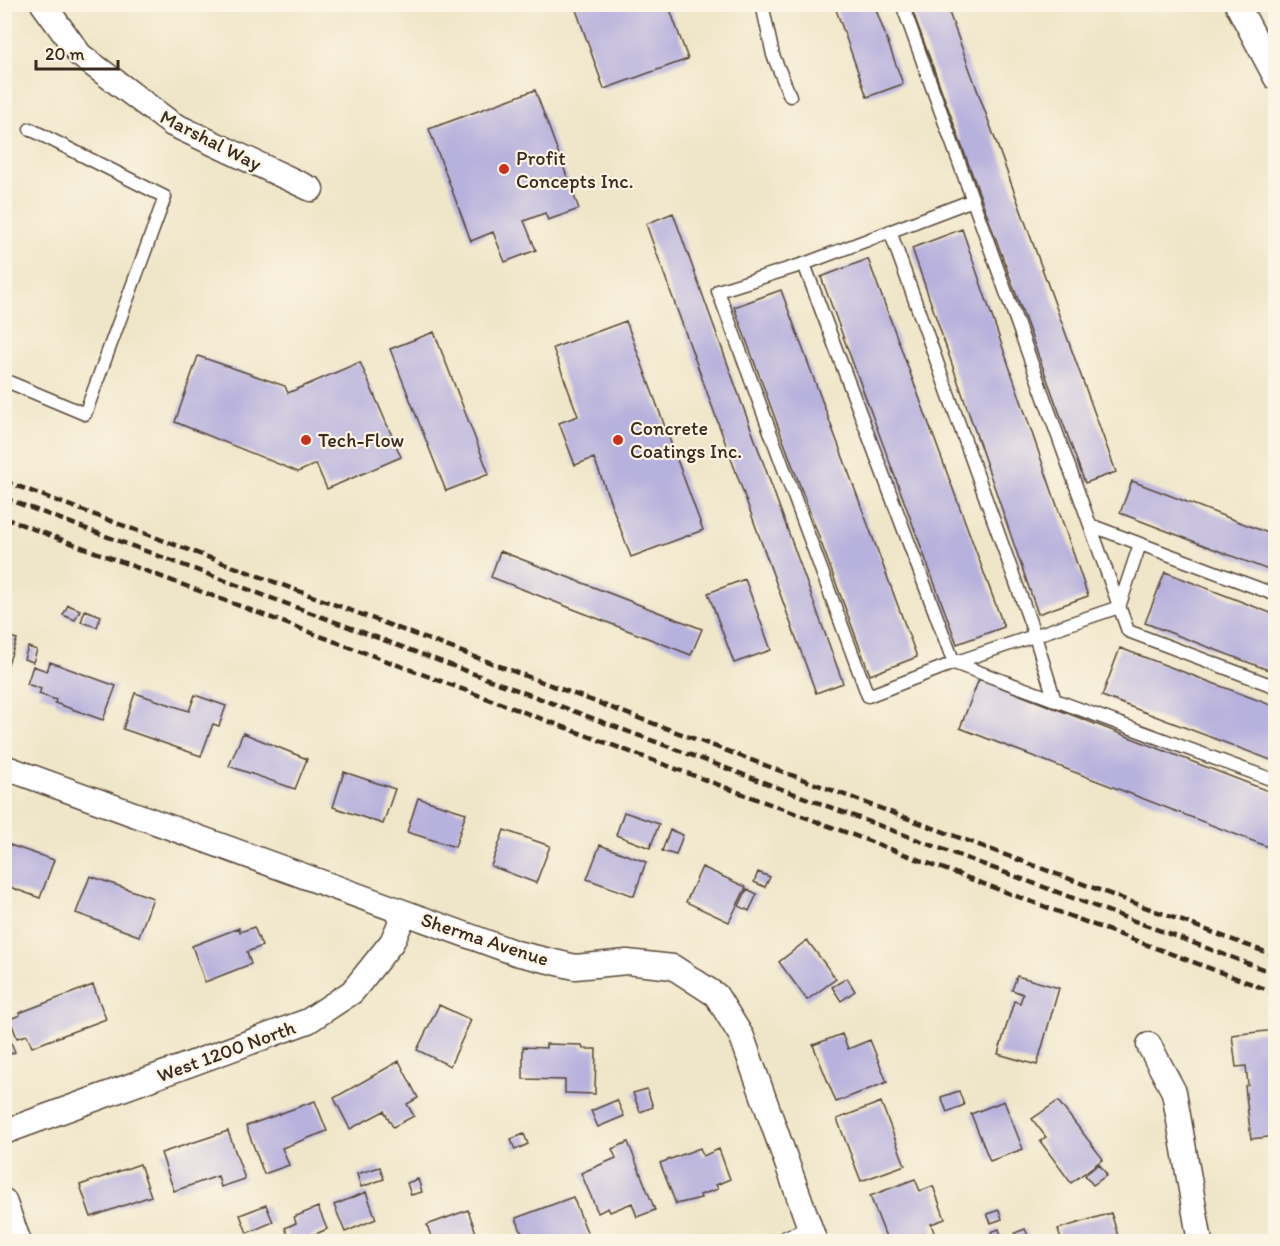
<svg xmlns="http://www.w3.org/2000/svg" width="1280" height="1246" font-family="Itim,sans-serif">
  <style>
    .building { fill: #b7b1dd }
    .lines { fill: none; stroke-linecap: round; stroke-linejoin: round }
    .service-casing { stroke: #564638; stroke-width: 15 }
    .minor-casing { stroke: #564638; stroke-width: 27 }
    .service { stroke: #fff; stroke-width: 12 }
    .minor { stroke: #fff; stroke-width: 24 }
    .rail { stroke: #3b2a1e; stroke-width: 4.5; stroke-dasharray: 9 4.5; stroke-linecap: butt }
    .poi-dot { fill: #c8321e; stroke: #fcf5e5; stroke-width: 2 }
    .labels { text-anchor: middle; stroke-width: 4.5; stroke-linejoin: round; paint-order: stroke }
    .street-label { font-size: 20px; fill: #3b2a1e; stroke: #fcf5e5 }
    .poi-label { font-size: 20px; fill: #3b2a1e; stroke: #fcf5e5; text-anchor: start }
  </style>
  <rect width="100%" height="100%" fill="#fcf5e5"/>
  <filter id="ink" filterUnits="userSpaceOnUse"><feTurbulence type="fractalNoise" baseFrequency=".0167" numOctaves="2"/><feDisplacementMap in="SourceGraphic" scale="12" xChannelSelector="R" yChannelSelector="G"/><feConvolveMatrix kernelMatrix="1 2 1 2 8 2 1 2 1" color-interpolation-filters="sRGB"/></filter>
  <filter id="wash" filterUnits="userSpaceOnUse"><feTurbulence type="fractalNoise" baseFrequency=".008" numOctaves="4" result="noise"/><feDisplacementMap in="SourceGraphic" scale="24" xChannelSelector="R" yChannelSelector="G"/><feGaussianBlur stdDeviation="1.35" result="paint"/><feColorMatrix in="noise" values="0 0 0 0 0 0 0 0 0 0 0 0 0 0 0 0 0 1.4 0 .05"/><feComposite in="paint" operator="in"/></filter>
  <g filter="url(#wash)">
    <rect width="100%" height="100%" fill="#efe6c9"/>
    <g id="blocks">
      <path class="building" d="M574,4h94l20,55 -84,30z
        M834,4h40l29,80 -36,13z
        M910,4h36l170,468 -31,11z
        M535,90l44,119 -31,11 -3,-7 -21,8 12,29 -31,12 -12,-30 -22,9 -42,-112z
        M673,213l170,470 -27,10 -170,-469z
        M962,229l126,367 -50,18 -126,-366z
        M868,259l136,368 -47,17 -136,-367z
        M781,290l136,367 -47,18 -136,-368z
        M626,321l77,209 -72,27 -37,-99 -19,7 -16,-42 19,-7 -25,-68z
        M434,332l55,142 -43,17 -56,-142z
        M198,356l87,30 3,7 72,-31 41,95 -74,32 -11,-25 -18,8 -123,-50z
        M1132,481l144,55v37l-156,-60z
        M500,551l202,78 -11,26 -200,-78z
        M1165,572l111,43v58l-131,-50z
        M745,579l26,71 -37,13 -26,-70z
        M68,605l12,5 -5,10 -12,-5z
        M85,610l16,6 -4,11 -16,-5z
        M4,635l13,4 -12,33h-1z
        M28,647l9,3 -4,12 -9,-3z
        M1120,648l156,59v55l-174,-66z
        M50,662l66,24 -13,34 -48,-17 1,-3 -17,-6 2,-5 -14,-5 6,-18 14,5z
        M979,679l297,115v56l-316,-122z
        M135,693l54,18 6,-16 31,11 -7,20 -6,-2 -12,32 -78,-27z
        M243,733l64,26 -12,30 -66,-23z
        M344,772l51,17 -12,35 -50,-17z
        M418,798l48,15 -11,34 -48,-15z
        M624,812l35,12 -9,24 -34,-13z
        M504,830l46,16 -14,37 -45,-17z
        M670,830l13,5 -7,20 -14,-4z
        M4,843l50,17 -14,38 -36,-13z
        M600,845l46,17 -12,34 -47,-17z
        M702,867l44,20 -17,35 -43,-20z
        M758,872l12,5 -5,10 -11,-5z
        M90,876l63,22 -14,38 -63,-23z
        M747,889l10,5 -8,17 -10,-5z
        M254,927l8,19 -15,6 4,12 -46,18 -13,-36 47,-18 1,4z
        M807,940l29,39 -29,21 -28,-38z
        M1017,976l42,12 -22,77 -39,-11 16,-53 6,2 3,-9 -11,-4z
        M847,978l8,13 -14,10 -9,-14z
        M93,985l13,34 -74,28 -5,-12 -10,3 -7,-19 10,-4 -1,-2z
        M439,1005l32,15 -21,46 -33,-16z
        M4,1026l11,26 -11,5z
        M1275,1030l1,106 -25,3 -6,-53 3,-1 -2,-19 -10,1 -4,-32z
        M842,1034l6,15 22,-9 17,42 -51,20 -23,-57z
        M546,1044l36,1 1,4h13l-1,45 -30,-1v-13l-42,-1v-32l23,1z
        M399,1061l19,37 -11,6 7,12 -21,11 -9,-16 -34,18 -16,-31z
        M647,1089l6,18 -13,5 -7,-19z
        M959,1091l5,14 -17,7 -6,-15z
        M617,1100l7,16 -26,11 -7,-16z
        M315,1101l12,30 -45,17 7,17 -25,9 -18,-48z
        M1004,1101l19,48 -33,12 -19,-47z
        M1058,1101l45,58 -32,24 -31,-42 6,-4 -14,-18z
        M881,1102l24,63 -44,16 -24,-62z
        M228,1131l17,48 -24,8 -3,-11 -44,15 -13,-38z
        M524,1134l4,10 -13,6 -4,-11z
        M628,1142l27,68 -18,7 -5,-14 -22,9 -2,-4 -10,5 -17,-40 35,-15 -4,-9z
        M700,1148l3,8 16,-7 11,30 -14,6 2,4 -18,6 1,3 -25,6 -16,-41z
        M140,1164l11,32 -60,21 -11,-32z
        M1099,1164l8,11 -14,10 -8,-10z
        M380,1167l4,12 -23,8 -4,-13z
        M418,1179l4,13 -11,3 -4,-12z
        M915,1179l5,12 13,-5 12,33 -14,5 5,14 -9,4h-39l-18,-46z
        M366,1192l10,27 -31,13 -11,-27z
        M573,1197l16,40 -10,5h-54l-9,-24z
        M266,1205l7,17 -26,11 -7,-18z
        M318,1207l9,22 -29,13h-7l-6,-14 11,-5 -2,-6z
        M468,1210l11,31 15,-5 2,6h-63l-6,-17z
        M999,1210l3,9 -11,4 -4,-9z
        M1111,1213l9,29h-58l-4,-13z
        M999,1229l4,13h-10l-2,-10z
        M1025,1229l6,13h-12l-4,-9z"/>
    </g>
  </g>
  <g filter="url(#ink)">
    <use href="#blocks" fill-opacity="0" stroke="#564638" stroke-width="1.5"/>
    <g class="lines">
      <g class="service-casing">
        <path id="service" d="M762,4l11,51 17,41
          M902,4l188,521 186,70
          M973,200l-169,64 -86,27 150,405 86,-33 165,-56 21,-63
          M890,231l145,405 20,65
          M804,264l150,399 322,118
          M4,380l81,34 80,-217 -135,-68
          M1090,525l38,106 148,56"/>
      </g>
      <g class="minor-casing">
        <path id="minor" d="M43,4l37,51 92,69 139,65
          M1237,4l39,74
          M4,767l512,186 59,14 52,-5 46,5 43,28 26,42 73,205
          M1149,1045l25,47 26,150
          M4,1132l304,-111 44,-29 40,-50 13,-29
          M4,1201l15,41
          M789,1242l23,-9"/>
      </g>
      <use href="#service" class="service"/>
      <use href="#minor" class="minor"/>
      <path class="rail" d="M4,481l1272,475
        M4,498l1272,476
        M4,518l1272,475"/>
    </g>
  </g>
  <g class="poi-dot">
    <circle cx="504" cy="169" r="6"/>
    <circle cx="306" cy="440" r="6"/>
    <circle cx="618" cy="440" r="6"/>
  </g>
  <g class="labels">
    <g class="street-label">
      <text transform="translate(211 140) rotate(27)" y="7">Marshal Way</text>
      <text transform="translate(485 939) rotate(18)" y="7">Sherma Avenue</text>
      <text transform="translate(226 1051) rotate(-20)" y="7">West 1200 North</text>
    </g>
    <g class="poi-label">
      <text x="516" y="165">Profit<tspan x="516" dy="23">Concepts Inc.</tspan></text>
      <text x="630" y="435">Concrete<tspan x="630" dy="23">Coatings Inc.</tspan></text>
      <text x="318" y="447">Tech-Flow</text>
    </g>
  </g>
  <rect width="1280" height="1246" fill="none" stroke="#fcf5e5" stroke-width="24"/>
  <path d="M36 60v9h82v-9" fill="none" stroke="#3b2a1e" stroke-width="3"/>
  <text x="45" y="60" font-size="18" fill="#3b2a1e" stroke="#fcf5e5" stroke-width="4.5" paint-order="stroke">20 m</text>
</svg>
